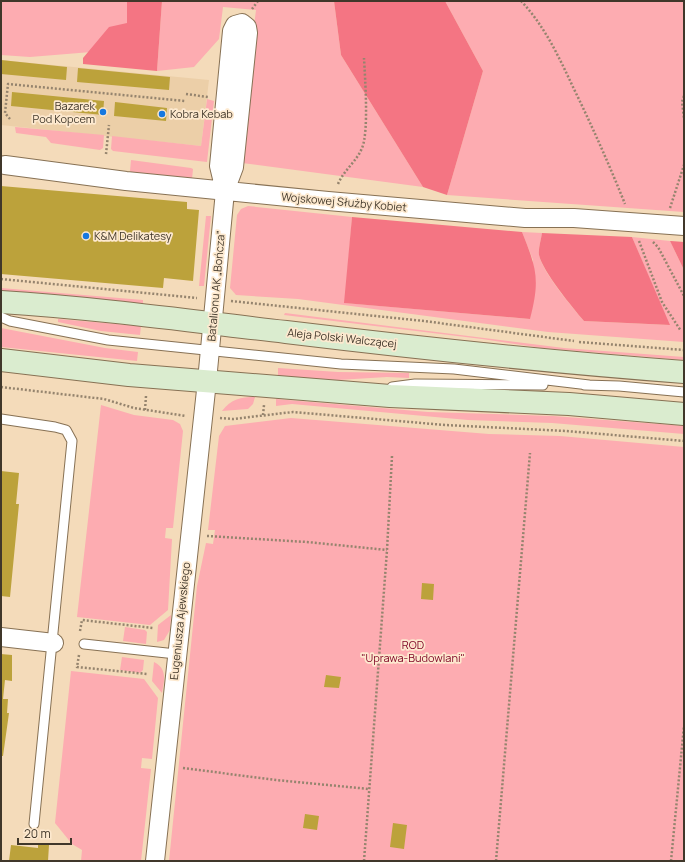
<svg xmlns="http://www.w3.org/2000/svg" width="685" height="862" font-family="Manrope,sans-serif">
  <style>
    .built { fill: #eccfa8 }
    .green { fill: #fdacb1 }
    .forest { fill: #f47583 }
    .building { fill: #bca23b }
    .lines { fill: none; stroke-linecap: round; stroke-linejoin: round }
    .lane-casing { stroke: #877154; stroke-width: 11 }
    .street-casing { stroke: #877154; stroke-width: 20 }
    .secondary-casing { stroke: #877154; stroke-width: 24 }
    .path { stroke: #95846e; stroke-width: 2.5; stroke-dasharray: 2 2; stroke-linecap: butt }
    .lane { stroke: #fff; stroke-width: 9 }
    .street { stroke: #fff; stroke-width: 18 }
    .secondary { stroke: #daeccf; stroke-width: 22 }
    .poi-dot { fill: #1678e0; stroke: #fde9cf; stroke-width: 1.5 }
    .labels { text-anchor: middle; stroke-width: 3.5; stroke-linejoin: round; paint-order: stroke }
    .poi-label { font-size: 11px; fill: #40372a; stroke: #fde9cf; text-anchor: start }
    .street-label { font-size: 11px; fill: #40372a; stroke: #fde9cf }
    .park-label { font-size: 11px; fill: #810929; stroke: #fde9cf }
  </style>
  <rect width="100%" height="100%" fill="#f4dbba"/>
  <path class="built" d="M1,60l208,20 -8,66 -200,-21z"/>
  <path class="green" d="M1,1h126l1,48 -98,8 -29,-2z
    M162,1h172l7,54 82,132 -181,-24 8,-105 6,-48 -33,-3 -4,32 -25,28 -37,4z
    M445,1h239v211l-237,-17 36,-124z
    M207,99l7,2 -7,61 -94,-11 -2,-2 1,-13 89,10z
    M15,127l89,8 -1,13 -3,2 -49,-7 -5,-6 -30,-4z
    M131,160l60,8 2,1 -1,10 -59,-5 -3,-3z
    M248,206l104,11 -7,86 185,16 3,-59 -11,-28 20,1c-1,7 -4,16 -3,22 4,18 33,52 45,66l85,4 -37,-88 38,4 14,29v72l-136,-10 -250,-33 -62,-4 -6,-7 7,-73 4,-6z
    M206,216h5l-7,70h-5z
    M1,288l142,12v4l-142,-13z
    M285,313l279,35 120,9v3l-142,-12 -60,-9 -198,-24z
    M58,319l83,7 -1,9 -39,-4 -43,-9z
    M1,328l104,20 33,4 -1,9 -136,-14z
    M278,368l60,4 71,1v5l-22,-1 -49,3 -60,-4z
    M255,397l-2,7 -5,5 -26,2c9,-12 19,-14 33,-14z
    M276,399l152,13 125,4 120,9 11,1v8l-132,-11 -84,-3 -176,-16 -16,2z
    M101,405l33,10 39,5 7,4 3,7 -10,97h-7l-1,10 7,1 -4,71 -18,15 -73,-8z
    M291,418l198,16 71,2 124,11v414h-515l28,-275 9,-43 7,1 2,-14h-7l11,-94 6,-10z
    M171,615l-1,15 -6,10 -7,2 1,-17z
    M125,627l20,3 2,2 -1,12 -23,-3z
    M122,657l22,3 -1,10 -3,3 -20,-3z
    M154,662c14,7 10,19 8,31l-10,-12z
    M71,671l73,8 14,19 -6,61 -10,-1 -1,10 10,1 -10,92h-60l1,-11 -10,-6 -17,-21z"/>
  <path class="forest" d="M127,1h35l-5,70 -74,-7v-6l26,-31 18,-4z
    M334,1h111l38,70 -36,124 -24,-8 -82,-132z
    M352,217l170,15c15,37 18,48 8,87l-186,-16z
    M542,233l90,4 38,88 -86,-4c-11,-13 -41,-49 -45,-66 -1,-6 2,-15 3,-22z
    M671,241l13,1v28l-14,-29z"/>
  <path class="building" d="M1,60l66,7 -1,13 -65,-6z
    M78,68l92,9 -1,13 -92,-8z
    M12,92l92,9 -1,14 -92,-9z
    M115,102l52,6 -1,13 -52,-5z
    M1,186l186,16v7l12,1 -6,71 -29,-3 -1,10 -162,-14z
    M1,471l18,2 -3,31h3l-9,93 -9,-1z
    M422,583l12,1 -1,16 -12,-1z
    M1,654l11,1v26l-7,-1 -2,19h5l-1,14h2l-6,43h-2z
    M326,675l15,2 -2,11 -15,-1z
    M305,814l14,2 -2,14 -14,-2z
    M393,823l14,2 -3,24 -14,-2z
    M38,844l11,1 -1,16h-39l2,-16 27,3z"/>
  <g class="lines">
    <g class="lane-casing">
      <path id="lane" d="M1,317l9,4 98,19 233,24 113,5 135,16
        M584,385l35,1 65,6
        M392,387l23,-3 128,1
        M1,419l54,8 11,3 6,11 -38,383
        M84,644l92,10"/>
    </g>
    <g class="street-casing">
      <path id="street" d="M5,165l121,16 202,20 197,17h49l110,8
        M1,637l53,6
        M155,861l52,-480 18,-190 9,-24 14,-134 -1,-6 -5,-4 -7,2 -3,6 -13,135 6,25"/>
    </g>
    <g class="secondary-casing">
      <path id="secondary" d="M1,302c95,6 190,19 285,30 132,16 265,30 398,40
        M1,360l128,15 261,21 179,8 115,10"/>
    </g>
    <path class="path" d="M521,1c23,24 38,56 52,86 19,39 36,77 52,117
      M252,9l6,-8
      M186,94l22,3
      M684,96l-2,6 2,16
      M10,119l-5,-6 3,-29 177,17
      M106,154l3,-29
      M338,184c6,-14 19,-23 24,-36 7,-16 3,-70 2,-90
      M670,208l14,-43
      M639,241l23,61 19,29
      M653,242l5,5 26,49
      M1,279l196,19
      M231,301l193,20 150,20
      M579,342l105,8
      M1,387l103,12 30,9 52,8
      M145,410l1,-14
      M263,415l1,-10
      M220,418l13,1 60,-7 152,13 121,6 118,10
      M207,536l100,6 80,8
      M80,631l2,-11 71,8
      M79,655l-2,12 70,7
      M183,768l93,12 93,9
      M364,861l23,-311 5,-94
      M496,861l34,-408
      M671,861l13,-135"/>
    <use href="#lane" class="lane"/>
    <use href="#street" class="street"/>
    <use href="#secondary" class="secondary"/>
  </g>
  <g class="poi-dot">
    <circle cx="103" cy="112" r="4"/>
    <circle cx="162" cy="114" r="4"/>
    <circle cx="86" cy="236" r="4"/>
  </g>
  <g class="labels">
    <g class="poi-label">
      <text x="95" y="110" text-anchor="end">Bazarek<tspan x="95" dy="13">Pod Kopcem</tspan></text>
      <text x="170" y="118">Kobra Kebab</text>
      <text x="94" y="240">K&amp;M Delikatesy</text>
    </g>
    <g class="street-label">
      <text transform="translate(344 202) rotate(5)" y="4">Wojskowej Służby Kobiet</text>
      <text transform="translate(216 286) rotate(-85)" y="4">Batalionu AK „Bończa”</text>
      <text transform="translate(342 338) rotate(6)" y="4">Aleja Polski Walczącej</text>
      <text transform="translate(180 621) rotate(-84)" y="4">Eugeniusza Ajewskiego</text>
    </g>
    <g class="park-label">
      <text x="413" y="649">ROD<tspan x="413" dy="13">"Uprawa-Budowlani"</tspan></text>
    </g>
  </g>
  <rect width="685" height="862" fill="none" stroke="#40372a" stroke-width="4"/>
  <path d="M18 838v6h53v-6" fill="none" stroke="#40372a" stroke-width="2"/>
  <text x="24" y="838" font-size="12" fill="#40372a" stroke="#fde9cf" stroke-width="3" paint-order="stroke">20 m</text>
</svg>
